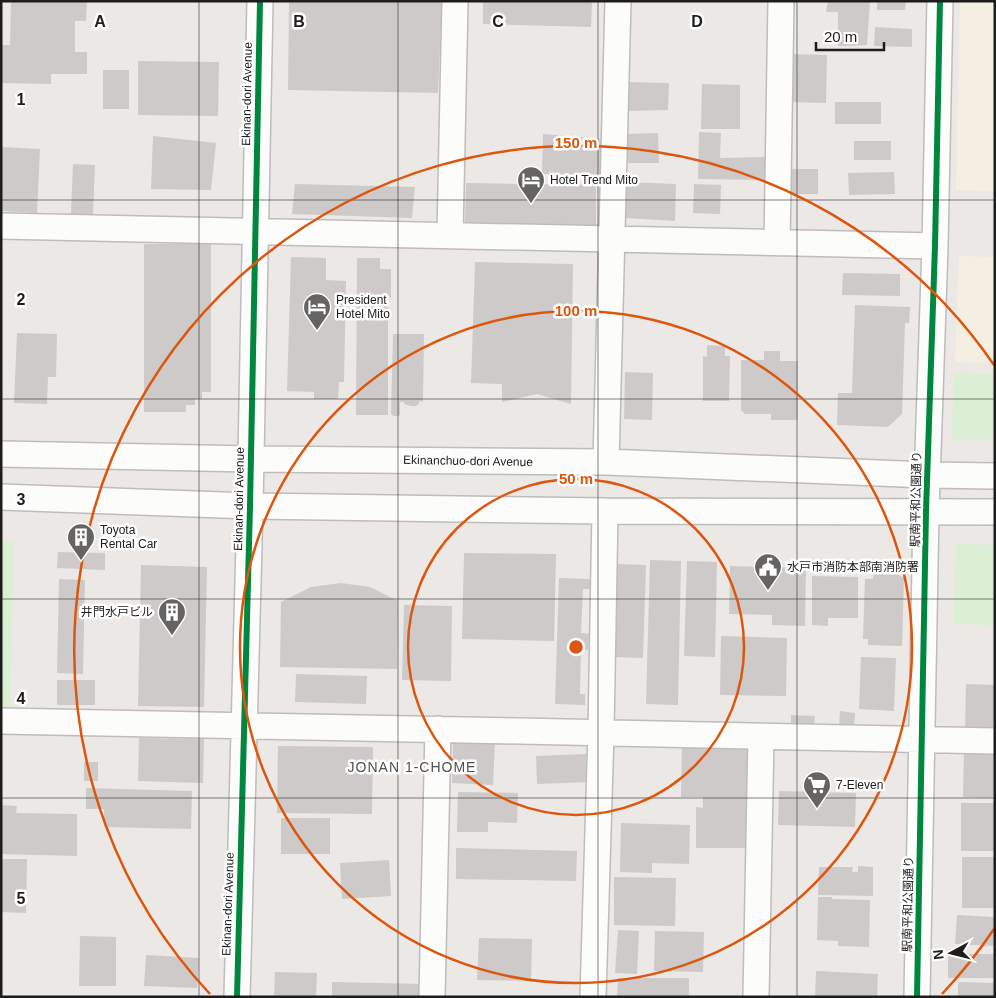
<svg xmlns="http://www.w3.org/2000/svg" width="996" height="998" font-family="Arial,'Noto Sans JP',sans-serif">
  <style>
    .education { fill: #f4efe2 }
    .park { fill: #daefd3 }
    .building { fill: #cecac9 }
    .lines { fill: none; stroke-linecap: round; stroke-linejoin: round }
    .minor-casing { stroke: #bebdbc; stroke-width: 28 }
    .minor { stroke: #fcfcfb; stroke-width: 25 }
    .cycleway-casing { stroke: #fff; stroke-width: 9 }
    .cycleway { stroke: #00873e; stroke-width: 6 }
    .grid { fill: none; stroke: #1d1d1d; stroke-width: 1; stroke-opacity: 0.55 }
    .ring { fill: none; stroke: #de560d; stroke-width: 2.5 }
    .labels { text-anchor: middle; stroke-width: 5; stroke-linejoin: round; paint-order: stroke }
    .street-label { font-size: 12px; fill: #1d1d1d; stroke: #fff }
    .poi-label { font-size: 12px; fill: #1d1d1d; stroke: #fff; text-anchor: start }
    .neighbourhood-label { font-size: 14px; letter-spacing: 1px; fill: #505050; stroke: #fff }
    .grid-label { font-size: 16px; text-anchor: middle; font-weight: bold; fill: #1d1d1d; stroke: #fff; stroke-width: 5; stroke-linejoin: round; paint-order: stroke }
    .centre { fill: #de560d; stroke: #fff; stroke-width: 2.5 }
    .ring-label { font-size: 15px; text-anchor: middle; font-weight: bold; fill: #de560d; stroke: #fff; stroke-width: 5; stroke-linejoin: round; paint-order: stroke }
  </style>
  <rect width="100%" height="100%" fill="#ebe8e6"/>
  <path class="education" d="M960,1h35v190l-39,-1z
    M959,256l36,1v106l-40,-1z"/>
  <path class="park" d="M954,373l41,1v66l-43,-1z
    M1,541h13l-4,166h-9z
    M956,544l39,1v80l-41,-1z"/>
  <path class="building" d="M11,1h76l-1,20h-11v31h12v22h-36v10l-50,-1v-38h9z
    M289,1h153l-4,92 -150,-3z
    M483,1h109l-1,26 -108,-3z
    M828,1h42l-3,44 -29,1v-34h-12z
    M877,1h29l-1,9h-28z
    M875,27l37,2v18l-38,-1z
    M790,54l37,1 -1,48 -37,-1z
    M138,61l81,1 -1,54 -80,-1z
    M103,70h26v39h-26z
    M625,82l44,1 -1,27 -42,1z
    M702,84l38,1v44h-39z
    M835,102h46v22h-46z
    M699,132l22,1 -1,25 48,-1 -1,23 -69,-1z
    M658,133l1,30h-31l-1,-29z
    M543,134l63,5 -2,37 -62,-2z
    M153,136l63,7 -5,47 -60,-1z
    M854,141h37v19h-37z
    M1,147l39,2 -3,64 -36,-2z
    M73,164l22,1 -2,50 -22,-1z
    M787,169h31v25h-31z
    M894,172l1,22 -46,1 -1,-22z
    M625,182l51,2 -1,37 -50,-3z
    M466,183l130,2v40l-131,-1z
    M295,184l120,3 -3,31 -120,-4z
    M694,184l27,1 -1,29 -27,-1z
    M144,244h67v148h-9v7h-7v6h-9v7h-42z
    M291,257l35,1v22l20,1 -2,101h-5l-1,17h-24v-7l-27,-1z
    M357,258h23v11h11v29h-3v117h-32z
    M475,262l98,2 -2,140 -34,-10 -35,8v-18l-31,-1z
    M843,273l57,1v22l-58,-1z
    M855,305l55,2 -1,16h-4l-3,91 -14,13 -51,-2 1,-32h14z
    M17,333l40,1 -1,43h-8l-1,27 -33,-1z
    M393,334h31l-1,68 -4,-1v3l-3,2h-5l-7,-2v-2h-4v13l-2,1h-5l-2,-2z
    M707,345l18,1v10h5l-1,45h-26v-45l4,1z
    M764,351h16v10h18v59h-27v-6h-26l-4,-4v-50h23z
    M625,372l28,1 -1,47 -28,-1z
    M58,552l47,1v17l-48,-2z
    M464,553l92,1 -2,87 -92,-2z
    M650,560l31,1 -3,144 -32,-1z
    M687,561l30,1 -2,95 -31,-1z
    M617,564l29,1 -3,93 -29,-1z
    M141,565l66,2 -3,140 -66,-1z
    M730,566l76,2 -1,58 -33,-1v-10l-43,-1z
    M874,567l12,1 18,10 -2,68 -34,-1v-6h-5l2,-60h8z
    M812,576l46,1v41h-30v8l-16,-1z
    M559,578l31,1v10h-7l-2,44 8,1 -1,16h-7l-1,44h5v11l-30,-1z
    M59,579l26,1 -2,94 -26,-1z
    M341,583l29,4 28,14 -1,68 -117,-2 1,-65 30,-15z
    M404,605l48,1 -1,75 -49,-1z
    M721,636l66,2 -1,58 -66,-1z
    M861,657l35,1 -2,53 -35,-2z
    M296,674l71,2 -1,28 -71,-2z
    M57,680h38v25h-38z
    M966,684l29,1 -1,49 -29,-1z
    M840,711l15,2 -1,16h-15z
    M791,715l24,1 -1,14 -23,-2z
    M139,738l65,1 -1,44 -65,-2z
    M453,739l42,2 -2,44 -41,-2z
    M682,741l70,1 -2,106h-54v-41l7,1v-11h-22z
    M278,746l95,1 -1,67 -95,-1z
    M964,749l31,1v48l-32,-1z
    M586,754l1,28 -50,2 -1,-28z
    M84,762h14v19h-14z
    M86,788l106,3 -1,38 -87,-2v-18h-18z
    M779,791l77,2 -1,34 -77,-2z
    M458,792l60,1 -1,30 -29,-1v10h-31z
    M961,803h34v48h-34z
    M1,805l16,1 -1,7 61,1v42l-76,-2z
    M281,818h49v36h-49z
    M621,823l69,2 -1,39 -37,-1v10l-32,-1z
    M456,848l121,3 -1,30 -120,-2z
    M962,857h33v51h-33z
    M2,859h25l-1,54 -25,-1z
    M389,860l2,36 -49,3 -2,-36z
    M858,866l15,1v29l-55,-1 1,-28h34l-1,5h6z
    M614,877l62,1 -1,48 -61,-1z
    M818,897h14v2l38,1 -1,47 -31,-1v-5l-21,-1z
    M957,915l38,2v29l-40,-2z
    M618,930l21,1 -2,43 -22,-1z
    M655,931l49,1 -1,40 -49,-1z
    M80,936l36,1v49h-37z
    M479,938l53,1 -1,42 -54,-1z
    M948,954h47v24h-47z
    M146,955l53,3 -2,30 -53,-2z
    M816,971l62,3 -1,23h-62z
    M275,972l42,1 -1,24h-42z
    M618,978h71v19h-72z
    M332,982l90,2v13h-90z
    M958,982l37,1v14l-37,-1z"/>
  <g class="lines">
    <g class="minor-casing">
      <path id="minor" d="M1,226l934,20
        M450,235l5,-234
        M777,243l4,-242
        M1,454l250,5 355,3 321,13 68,1
        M606,462l12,-461
        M1,497l249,9 355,5 390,1
        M1,721c331,5 663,14 994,20
        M237,997l13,-491 10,-505
        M432,997l6,-268
        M593,997l8,-265 4,-221
        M756,997l5,-260
        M917,997l9,-486 9,-265 5,-245"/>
    </g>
    <use href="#minor" class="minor"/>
    <g class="cycleway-casing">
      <path id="cycleway" d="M237,997l13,-491 10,-505
        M917,997l9,-486 9,-265 5,-245"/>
    </g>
    <use href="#cycleway" class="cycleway"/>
  </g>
  <path class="grid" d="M199,1v996M398,1v996M598,1v996M797,1v996M1,200h994M1,399h994M1,599h994M1,798h994"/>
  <g class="ring">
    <circle cx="576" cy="647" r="168"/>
    <circle cx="576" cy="647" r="336"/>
    <path d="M994 929A504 504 0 0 1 942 994M210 994A504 504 0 1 1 994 365"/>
  </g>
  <defs>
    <g id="hotel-pin" transform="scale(1.4375)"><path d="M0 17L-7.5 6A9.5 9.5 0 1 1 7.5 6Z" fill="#656463" stroke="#fff"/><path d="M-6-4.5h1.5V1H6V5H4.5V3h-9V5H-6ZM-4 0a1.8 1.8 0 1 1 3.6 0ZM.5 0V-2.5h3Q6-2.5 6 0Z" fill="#fff"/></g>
    <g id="building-pin" transform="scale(1.4375)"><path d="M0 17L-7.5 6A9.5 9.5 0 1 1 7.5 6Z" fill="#656463" stroke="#fff"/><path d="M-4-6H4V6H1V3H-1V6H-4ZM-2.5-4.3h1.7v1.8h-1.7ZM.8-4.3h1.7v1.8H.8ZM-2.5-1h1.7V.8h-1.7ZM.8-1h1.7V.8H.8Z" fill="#fff"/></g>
    <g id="civic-pin" transform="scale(1.4375)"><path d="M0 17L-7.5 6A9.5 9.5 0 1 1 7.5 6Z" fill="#656463" stroke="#fff"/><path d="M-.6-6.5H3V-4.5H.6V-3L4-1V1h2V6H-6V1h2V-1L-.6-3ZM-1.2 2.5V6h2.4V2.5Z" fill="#fff"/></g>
    <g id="supermarket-pin" transform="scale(1.4375)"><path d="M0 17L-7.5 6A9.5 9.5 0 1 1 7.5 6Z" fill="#656463" stroke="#fff"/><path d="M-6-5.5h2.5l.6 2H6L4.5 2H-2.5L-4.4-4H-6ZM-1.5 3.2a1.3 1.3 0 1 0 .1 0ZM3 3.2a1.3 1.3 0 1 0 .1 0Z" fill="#fff"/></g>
  </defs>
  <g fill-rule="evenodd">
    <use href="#hotel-pin" x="531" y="180"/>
    <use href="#hotel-pin" x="317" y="307"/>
    <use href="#building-pin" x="81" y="537"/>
    <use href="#civic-pin" x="768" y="567"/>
    <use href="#building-pin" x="172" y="612"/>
    <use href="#supermarket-pin" x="817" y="785"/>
  </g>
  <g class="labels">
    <g class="street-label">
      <text transform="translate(247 94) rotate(-89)" y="4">Ekinan-dori Avenue</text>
      <text transform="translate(468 461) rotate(1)" y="4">Ekinanchuo-dori Avenue</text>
      <text transform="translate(239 499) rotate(-89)" y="4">Ekinan-dori Avenue</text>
      <text transform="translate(916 499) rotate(-89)" y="4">駅南平和公園通り</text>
      <text transform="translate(228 904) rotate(-88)" y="4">Ekinan-dori Avenue</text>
      <text transform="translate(908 904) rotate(-89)" y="4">駅南平和公園通り</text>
    </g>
    <g class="poi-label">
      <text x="550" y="184">Hotel Trend Mito</text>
      <text x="336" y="304">President<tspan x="336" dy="14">Hotel Mito</tspan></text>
      <text x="100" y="534">Toyota<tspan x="100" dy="14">Rental Car</tspan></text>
      <text x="787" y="571">水戸市消防本部南消防署</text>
      <text x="153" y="616" text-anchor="end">井門水戸ビル</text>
      <text x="836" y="789">7-Eleven</text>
    </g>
    <g class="neighbourhood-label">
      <text x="412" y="772">JONAN 1-CHOME</text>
    </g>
  </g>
  <g class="grid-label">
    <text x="100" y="27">A</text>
    <text x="299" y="27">B</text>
    <text x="498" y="27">C</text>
    <text x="697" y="27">D</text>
    <text x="21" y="105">1</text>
    <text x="21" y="305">2</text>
    <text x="21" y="505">3</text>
    <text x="21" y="704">4</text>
    <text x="21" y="904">5</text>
  </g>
  <circle cx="576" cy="647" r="8" class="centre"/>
  <g class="ring-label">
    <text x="576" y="148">150 m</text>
    <text x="576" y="316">100 m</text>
    <text x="576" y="484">50 m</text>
  </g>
  <rect width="996" height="998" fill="none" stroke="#1d1d1d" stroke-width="5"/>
  <g transform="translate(951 953) rotate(263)" stroke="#ffffff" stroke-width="4" paint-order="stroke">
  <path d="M0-4L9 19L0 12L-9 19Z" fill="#1d1d1d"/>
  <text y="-8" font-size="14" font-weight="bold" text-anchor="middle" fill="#1d1d1d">N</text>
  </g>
  <path d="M816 42v8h68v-8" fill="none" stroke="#1d1d1d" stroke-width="2.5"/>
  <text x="824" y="42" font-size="15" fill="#1d1d1d" stroke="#ffffff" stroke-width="4" paint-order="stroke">20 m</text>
</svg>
